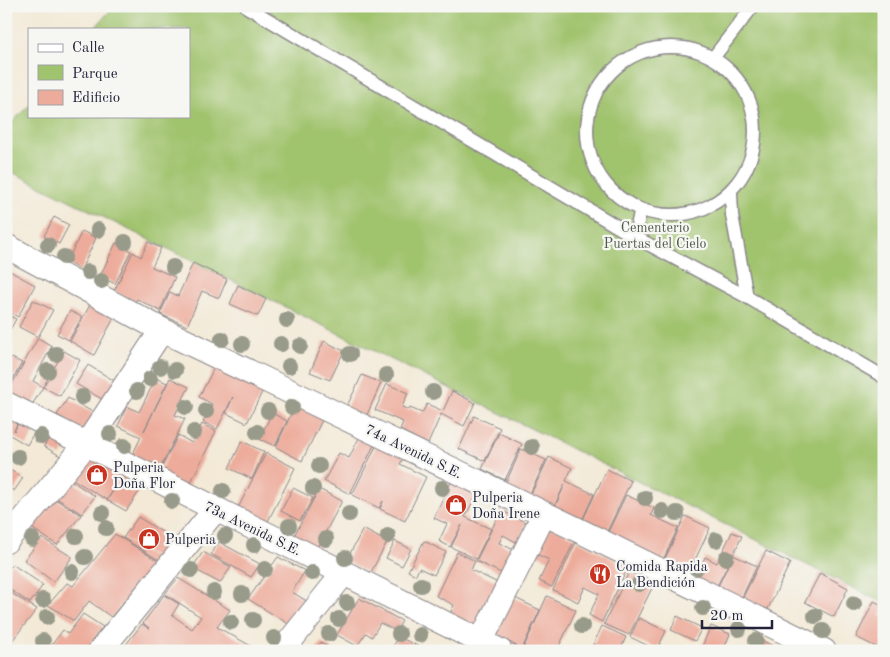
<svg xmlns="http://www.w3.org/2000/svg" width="890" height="657" font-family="'Old Standard TT',serif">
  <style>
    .green { fill: #a0c36d; stroke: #617254 }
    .building { fill: #edac9b }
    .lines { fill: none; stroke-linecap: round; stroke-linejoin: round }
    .service-casing { stroke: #8a8688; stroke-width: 15 }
    .minor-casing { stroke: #8a8688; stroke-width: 26 }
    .service { stroke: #fff; stroke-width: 12 }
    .minor { stroke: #fff; stroke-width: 24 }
    .tree { fill: #989a8a }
    .labels { text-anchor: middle; stroke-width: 4.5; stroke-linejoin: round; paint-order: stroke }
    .park-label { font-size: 14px; fill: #4e5a4c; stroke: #f6f6f2 }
    .street-label { font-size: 14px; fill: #22223b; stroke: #f6f6f2 }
    .poi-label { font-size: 14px; fill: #22223b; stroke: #f6f6f2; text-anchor: start }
  </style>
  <rect width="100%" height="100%" fill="#f6f6f2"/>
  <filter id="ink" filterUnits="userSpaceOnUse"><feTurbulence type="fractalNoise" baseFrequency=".02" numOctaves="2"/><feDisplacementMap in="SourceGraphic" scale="10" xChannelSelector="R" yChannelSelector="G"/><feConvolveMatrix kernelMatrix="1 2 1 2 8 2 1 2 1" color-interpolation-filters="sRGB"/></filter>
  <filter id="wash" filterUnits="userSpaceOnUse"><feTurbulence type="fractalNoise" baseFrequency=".0096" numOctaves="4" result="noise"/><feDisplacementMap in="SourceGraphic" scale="20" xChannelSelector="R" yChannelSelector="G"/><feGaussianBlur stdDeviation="1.12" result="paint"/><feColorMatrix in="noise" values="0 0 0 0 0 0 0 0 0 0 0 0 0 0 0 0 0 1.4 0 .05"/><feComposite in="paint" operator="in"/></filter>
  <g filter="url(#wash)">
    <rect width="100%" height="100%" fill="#f3e9d6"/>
    <path class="green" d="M114,6h770v597l-878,-434v-39l23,-26v12h160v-87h-95z"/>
    <g id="blocks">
      <path class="building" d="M54,217l15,8 -10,19 -15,-8z
        M82,231l14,7 -15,32 -14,-8z
        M148,242l13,6 -9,19 23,10 -15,34 -23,-12 -2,3 -21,-11 19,-39 8,5z
        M116,243l15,8 -16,33 -15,-8z
        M193,263l34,16 -8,19 -17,-7 -15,35 -27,-12 10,-22 8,4z
        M6,269l29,16 -17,32 -12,-7z
        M238,285l28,14 -8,17 -28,-12z
        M33,300l20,10 -15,27 -19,-10z
        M90,305l24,13 -20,37 -24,-14z
        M70,311l12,6 -13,23 -12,-6z
        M6,314l10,5 -10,18z
        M38,338l14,8 -19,35 10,6 -11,18 -24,-14z
        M324,341l20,10 -14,29 -20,-8z
        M64,351l16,9 -20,36 -17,-9z
        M6,355l16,8 -12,21 -4,-2z
        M88,365l30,18 -11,19 -31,-18z
        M214,368l28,13 23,5 -18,37 -21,-10 7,-16 -16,32 -14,-7 9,-18 -13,-7z
        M362,375l19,8 -15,34 -20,-9z
        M156,378l11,5 -23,48 26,-53 19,9 -14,28 10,4 -28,55 -27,-14 11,-23 -23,-11 9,-20 12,6z
        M387,384l21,9 -6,14 7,3 1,-2 12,5 5,-9 16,7 9,-20 23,12 -11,23 -23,-12 -13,30 -28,-14 3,-8 -28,-12z
        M68,398l28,16 -10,18 -29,-17z
        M297,401l28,13 -23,47 -26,-14z
        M272,413l15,8 -12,25 -16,-7z
        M474,416l26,12 -15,33 -26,-12z
        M6,418l11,6 -3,7 6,-11 16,9 -9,16 -17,-10 -4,7z
        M202,424l14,7 -29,59 -29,-15 20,-40 14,8z
        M362,432l15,7 -27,55 -26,-13 15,-28 10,5z
        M499,433l23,11 -17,36 -23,-11z
        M52,434l17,10 -9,12 -16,-10z
        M379,440l27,13 -6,11 26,13 -21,44 -25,-12 3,-8 -4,7 -27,-13z
        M242,441l22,11 -12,27 -23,-11z
        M521,449l25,11 -19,40 -24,-11z
        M88,453l57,30 -19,28 -19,-11 6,-9 -6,9 -38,-23z
        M266,453l29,15 -28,55 -29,-15z
        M549,457l23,11 -6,13 28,13 -14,31 -27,-14 12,-27 -13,27 -24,-11z
        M607,469l24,12 -27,57 -24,-12z
        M10,470l13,8 -9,13 -8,-5v-10z
        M67,478l28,18 -13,18 -29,-18z
        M452,480l26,12 -13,25 26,12 -15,30 -25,-12 11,-22 -12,22 -11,-6 8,-17 -13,-6z
        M293,488l20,10 -13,23 -19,-10z
        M319,489l23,12 -25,47 -23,-12z
        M626,495l28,13 -3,7 27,13 -17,37 -27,-13 3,-7 -4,7 -28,-14z
        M52,497l29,18 -24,30 -30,-20z
        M501,510l26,13 -9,20 -15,-8 -4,8 15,7 -11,24 -27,-13z
        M685,516l25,12 -23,49 -25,-12z
        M138,517l37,23 -16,20 -36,-22z
        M547,525l29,13 -24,49 -13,-6 10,-21 -15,-7z
        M363,529l24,13 -17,32 -24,-13z
        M732,532l10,4 -9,19 24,11 -16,33 -24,-11 15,-31 -17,33 -20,-10 10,-23 12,6z
        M115,534l43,27 -47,56 -22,-16 -15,20 -26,-16 19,-22 6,3z
        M42,538l30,19 -18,25 -30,-22z
        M577,540l51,27 -26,55 -13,-7 10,-21 -14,-7 -7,15 -25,-12z
        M395,541l16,8 -9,17 -16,-8z
        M424,541l22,11 -12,23 -15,-7 -3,7 -8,-4z
        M219,542l41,22 -9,13 -40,-23z
        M766,551l24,12 -23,48 -25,-12z
        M203,552l28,15 -11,16 -28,-15z
        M457,552l18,9 -4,9 27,13 -21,44 -27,-13 4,-9 -18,-9z
        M278,557l27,14 -13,21 21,13 -18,23 -47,-29z
        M12,564l31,21 -13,18 -24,-16v-14z
        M629,572l25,12 -25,51 -25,-11z
        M820,573l28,15 -14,29 -29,-15z
        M178,578l52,32 -13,17 34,19 -3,5h-127l21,-27 8,5 -7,-6 21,-28 15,9 -7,11 20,14 9,-12 -36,-23z
        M6,590l31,19 -25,32 -6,-4z
        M547,596l29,14 -19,41h-32l-2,-2z
        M513,597l27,13 -18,39 -26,-14z
        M359,598l43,23 -6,10 -16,-8 -8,14 -6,-4 -9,13 -20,-11z
        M874,601l10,5 -4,9 4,2v18l-3,6 3,1v9l-28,-14z
        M83,614l20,13 -19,24h-37l16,-21 5,4z
        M677,616l25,12 -7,13 -24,-11z
        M639,618l27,13 -9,19 -27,-13z
        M602,626l24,11 -6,14h-30z
        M711,626l19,8 -7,17h-23z
        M399,637l29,14h-38z
        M763,641l21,10h-26z
        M321,642l13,9h-19z"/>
    </g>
  </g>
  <g filter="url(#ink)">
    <use href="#blocks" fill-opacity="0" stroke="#8a8688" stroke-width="1"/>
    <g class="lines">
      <g class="service-casing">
        <path id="service" d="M247,7l388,230 112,60 137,80
          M587 131a84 84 0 1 1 168 0a84 84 0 1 1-168 0Z
          M713,58l40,-52
          M731,193l1,22 15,82
          M635,237l5,-25"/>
      </g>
      <g class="minor-casing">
        <path id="minor" d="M6,246l156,84 408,196 254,125
          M6,404l494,247
          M6,541l82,-99 74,-112
          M481,641l63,-127
          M100,651l115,-141
          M282,651l62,-78"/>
      </g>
      <use href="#service" class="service"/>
      <use href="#minor" class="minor"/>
    </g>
    <g class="tree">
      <circle cx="98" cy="230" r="8"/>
      <circle cx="125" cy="242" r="8"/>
      <circle cx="48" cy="245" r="8"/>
      <circle cx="64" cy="257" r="8"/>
      <circle cx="173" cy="267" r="8"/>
      <circle cx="88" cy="272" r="8"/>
      <circle cx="101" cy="281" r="8"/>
      <circle cx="287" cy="320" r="8"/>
      <circle cx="222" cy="339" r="8"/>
      <circle cx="242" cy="344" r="8"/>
      <circle cx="281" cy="344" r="8"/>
      <circle cx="300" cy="346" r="8"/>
      <circle cx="56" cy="354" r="8"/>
      <circle cx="350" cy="354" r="8"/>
      <circle cx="289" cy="366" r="8"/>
      <circle cx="160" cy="367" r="8"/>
      <circle cx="175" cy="370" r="8"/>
      <circle cx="48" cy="371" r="8"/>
      <circle cx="386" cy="375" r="8"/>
      <circle cx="150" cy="379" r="8"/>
      <circle cx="137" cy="391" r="8"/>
      <circle cx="433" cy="392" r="8"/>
      <circle cx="82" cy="397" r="8"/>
      <circle cx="186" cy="407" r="8"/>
      <circle cx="292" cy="407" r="8"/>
      <circle cx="206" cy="411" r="8"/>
      <circle cx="268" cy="411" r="8"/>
      <circle cx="194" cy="432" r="8"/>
      <circle cx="257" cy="432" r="8"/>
      <circle cx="110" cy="434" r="8"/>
      <circle cx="41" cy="436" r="8"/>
      <circle cx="124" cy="446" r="8"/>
      <circle cx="532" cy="447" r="8"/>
      <circle cx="18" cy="457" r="8"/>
      <circle cx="319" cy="466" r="8"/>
      <circle cx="313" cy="488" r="8"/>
      <circle cx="442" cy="488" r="8"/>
      <circle cx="223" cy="491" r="8"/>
      <circle cx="645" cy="498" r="8"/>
      <circle cx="172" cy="501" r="8"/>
      <circle cx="662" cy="511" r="8"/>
      <circle cx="102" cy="513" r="8"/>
      <circle cx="677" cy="513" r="8"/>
      <circle cx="349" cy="514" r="8"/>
      <circle cx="289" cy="526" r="8"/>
      <circle cx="106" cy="528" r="8"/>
      <circle cx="76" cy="536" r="8"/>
      <circle cx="225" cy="536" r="8"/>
      <circle cx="388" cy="536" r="8"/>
      <circle cx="32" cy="539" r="8"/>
      <circle cx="326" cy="539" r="8"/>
      <circle cx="716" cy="540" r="8"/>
      <circle cx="254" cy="545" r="8"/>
      <circle cx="85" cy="557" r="8"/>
      <circle cx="345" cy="558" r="8"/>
      <circle cx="726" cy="558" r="8"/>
      <circle cx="696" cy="568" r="8"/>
      <circle cx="265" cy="569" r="8"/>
      <circle cx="191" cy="570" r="8"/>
      <circle cx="72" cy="572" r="8"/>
      <circle cx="312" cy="573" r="8"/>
      <circle cx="639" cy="584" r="8"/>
      <circle cx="421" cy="585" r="8"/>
      <circle cx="214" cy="592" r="8"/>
      <circle cx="242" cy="594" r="8"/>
      <circle cx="43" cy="600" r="8"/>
      <circle cx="347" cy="603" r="8"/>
      <circle cx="854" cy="604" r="8"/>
      <circle cx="703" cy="608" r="8"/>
      <circle cx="815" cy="616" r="8"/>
      <circle cx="47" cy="617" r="8"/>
      <circle cx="339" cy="619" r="8"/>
      <circle cx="253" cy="620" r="8"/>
      <circle cx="231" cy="622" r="8"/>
      <circle cx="582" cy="626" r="8"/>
      <circle cx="739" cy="629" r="8"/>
      <circle cx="823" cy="631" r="8"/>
      <circle cx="329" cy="634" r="8"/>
      <circle cx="399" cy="634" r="8"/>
      <circle cx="420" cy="635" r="8"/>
      <circle cx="274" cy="638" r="8"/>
      <circle cx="43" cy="641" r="8"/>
      <circle cx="756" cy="641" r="8"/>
    </g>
  </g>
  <defs>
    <g id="shop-disc" transform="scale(1.125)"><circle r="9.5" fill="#c8321e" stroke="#f6f6f2"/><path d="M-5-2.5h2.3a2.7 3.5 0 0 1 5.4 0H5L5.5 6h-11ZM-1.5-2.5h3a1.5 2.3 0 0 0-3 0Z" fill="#fff"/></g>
    <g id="restaurant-disc" transform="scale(1.125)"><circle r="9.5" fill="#c8321e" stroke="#f6f6f2"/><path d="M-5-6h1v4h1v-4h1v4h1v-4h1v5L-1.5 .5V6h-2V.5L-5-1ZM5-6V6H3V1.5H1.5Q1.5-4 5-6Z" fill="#fff"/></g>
  </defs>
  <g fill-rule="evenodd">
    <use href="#shop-disc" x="97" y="475"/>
    <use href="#shop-disc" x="456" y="505"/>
    <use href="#shop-disc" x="149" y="539"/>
    <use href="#restaurant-disc" x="600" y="574"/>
  </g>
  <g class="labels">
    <g class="park-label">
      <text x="655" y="232">Cementerio<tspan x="655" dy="16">Puertas del Cielo</tspan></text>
    </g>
    <g class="street-label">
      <text transform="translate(414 451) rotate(26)" y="5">74a Avenida S.E.</text>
      <text transform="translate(253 528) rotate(26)" y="5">73a Avenida S.E.</text>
    </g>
    <g class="poi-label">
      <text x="113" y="472">Pulperia<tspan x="113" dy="16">Doña Flor</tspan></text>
      <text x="472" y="502">Pulperia<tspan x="472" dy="16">Doña Irene</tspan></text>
      <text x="165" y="544">Pulperia</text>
      <text x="616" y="571">Comida Rapida<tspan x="616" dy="16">La Bendición</tspan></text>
    </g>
  </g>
  <rect width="890" height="657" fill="none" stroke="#f6f6f2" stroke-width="25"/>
  <rect x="28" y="28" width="162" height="90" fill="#f6f6f2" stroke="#a1a1a9"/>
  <rect x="38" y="44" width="25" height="8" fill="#ffffff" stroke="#a1a1a9"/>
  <text x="72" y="52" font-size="15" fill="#22223b">Calle</text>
  <rect x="38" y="65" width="25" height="15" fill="#a0c36d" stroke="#a1a1a9"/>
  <text x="72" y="78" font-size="15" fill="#22223b">Parque</text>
  <rect x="38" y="90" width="25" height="15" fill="#edac9b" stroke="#a1a1a9"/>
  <text x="72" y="102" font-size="15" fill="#22223b">Edificio</text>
  <path d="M702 620v8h70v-8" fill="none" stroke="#22223b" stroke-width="2.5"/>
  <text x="710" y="620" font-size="15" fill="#22223b" stroke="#f6f6f2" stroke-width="4" paint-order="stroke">20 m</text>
</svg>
